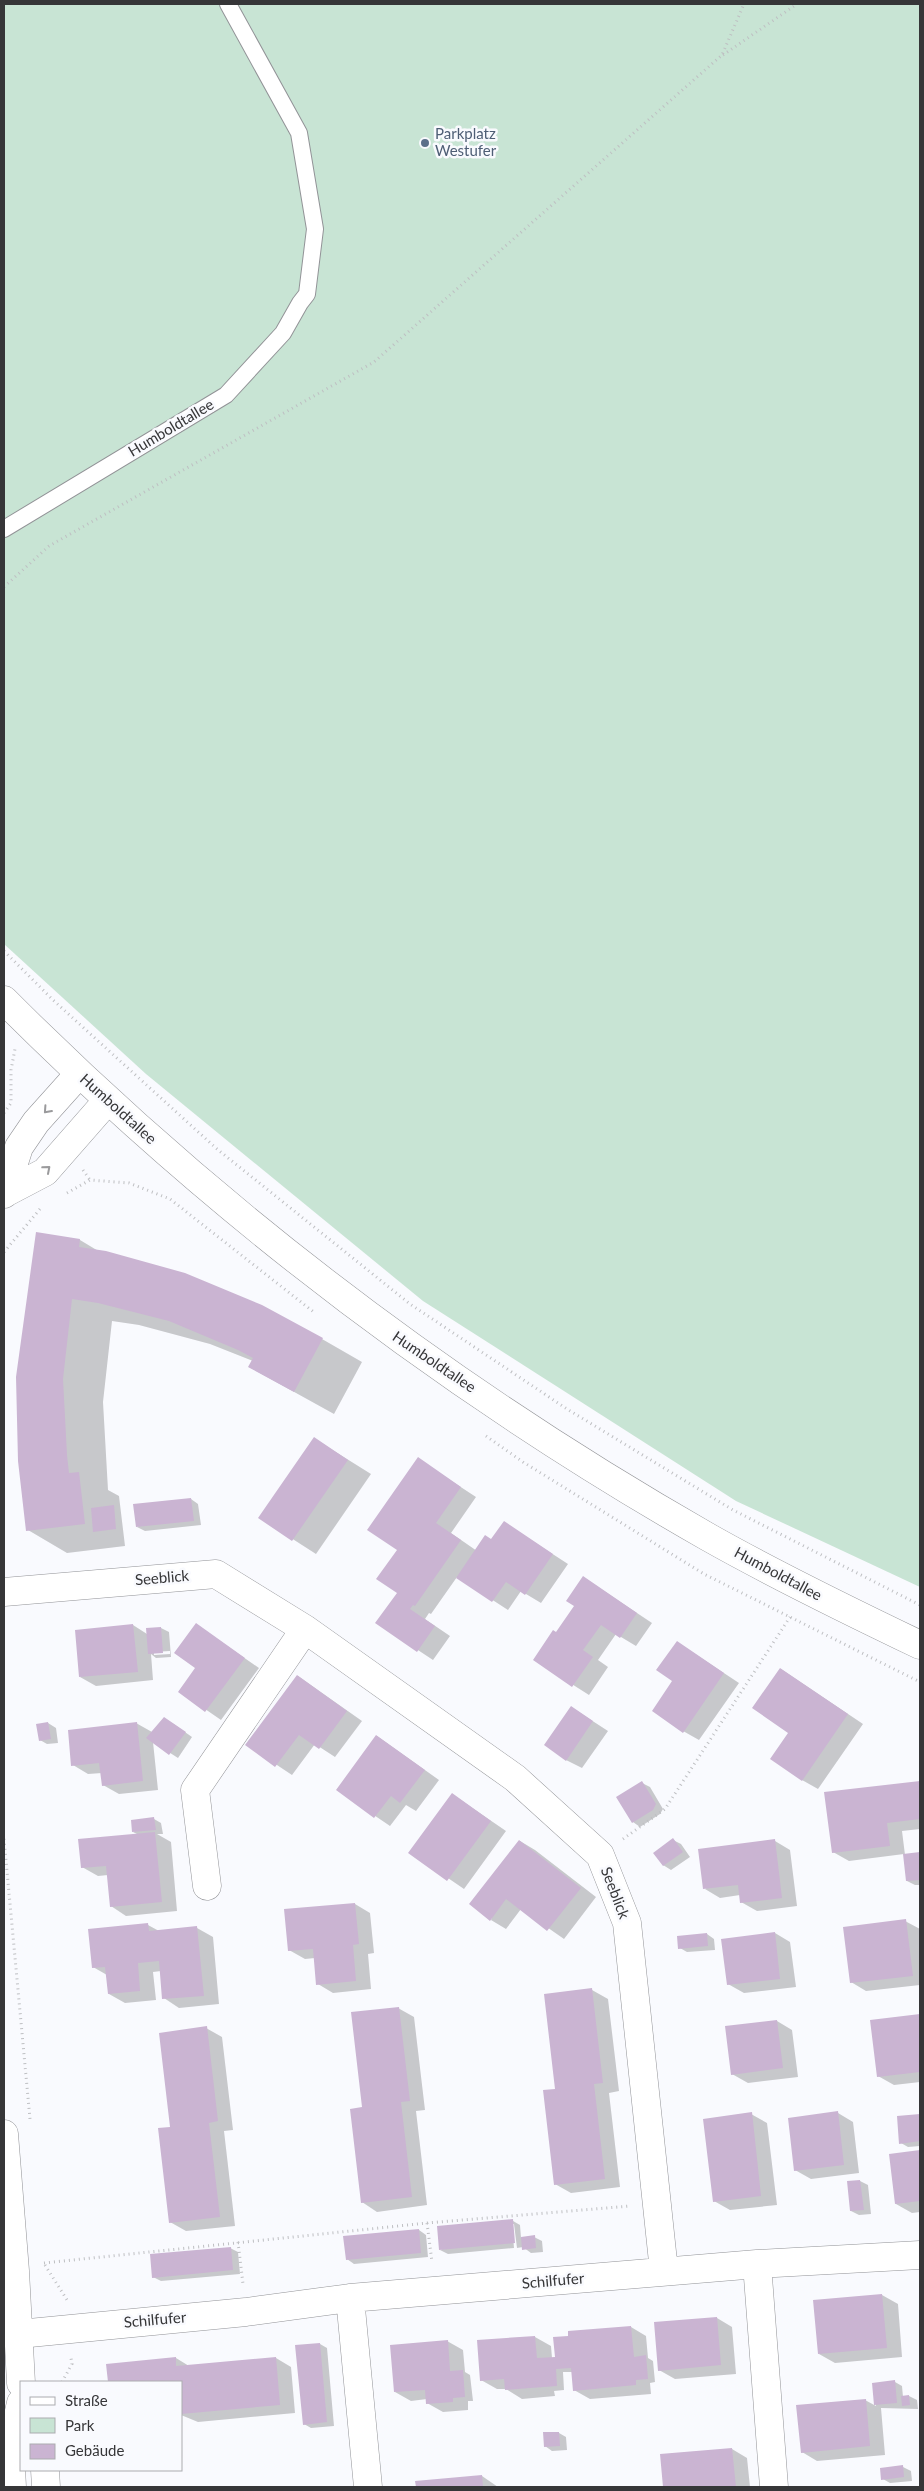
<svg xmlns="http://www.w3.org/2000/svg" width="924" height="2491" font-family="Lato,sans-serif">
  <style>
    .green { fill: #c8e4d4 }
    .shadow { fill: #0003; fill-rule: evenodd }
    .building { fill: #cab4d2 }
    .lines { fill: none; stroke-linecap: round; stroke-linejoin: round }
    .lane-casing { stroke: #929397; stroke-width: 18 }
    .street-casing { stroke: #929397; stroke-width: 29 }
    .secondary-casing { stroke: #929397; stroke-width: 29 }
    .path { stroke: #bebfc2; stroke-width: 3; stroke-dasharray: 1 4; stroke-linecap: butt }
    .lane { stroke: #fff; stroke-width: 16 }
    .street { stroke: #fff; stroke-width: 28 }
    .secondary { stroke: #fff; stroke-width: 28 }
    .oneway { stroke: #9a9a9c }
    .service-dot { fill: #5c6f8a; stroke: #f9fafe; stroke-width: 2 }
    .labels { text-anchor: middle; stroke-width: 5; stroke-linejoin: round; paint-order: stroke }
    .service-label { font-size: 15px; fill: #4e5e75; stroke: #f9fafe; text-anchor: start }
    .street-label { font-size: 15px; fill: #363638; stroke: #f9fafe }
  </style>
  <rect width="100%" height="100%" fill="#f9fafe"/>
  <path class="green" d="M4,4h916v1583l-184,-86 -313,-200 -277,-227 -142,-130z"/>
  <path class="shadow" d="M37,1234l43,6 20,12 222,87 40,23 -28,52 -85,-47 4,-6 -43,-17 -71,-19 -27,-4 -9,81 5,88 11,6 6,50 -58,7 -39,-23z
    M315,1439l56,35 -55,80 -56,-36z
    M418,1459l58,38 -25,36 26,18 15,-10 13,-18 63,41 -27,39 -20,-12 -13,19 -51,-33 -26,37 -2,-1 -4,6 25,17 -17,24 -56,-37 22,-30 -1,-43z
    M191,1499l7,5 3,21 -56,6 -8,-4z
    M583,1577l69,46 -16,23 -20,-12 -18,26 10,7 -19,28 -55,-35 23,-27 19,-27z
    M133,1625l14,9 14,-6 8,4 2,25 -15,1 -5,-4 2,26 -57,6 -16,-9zM170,1651v3l-16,1v-3z
    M197,1625l62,43 -38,52 -42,-29 18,-23z
    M677,1642l62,41 -40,57 -16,-9 -9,-50z
    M781,1669l82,55 -45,65 -16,-9z
    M298,1676l64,45 -27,36 -20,-13 -23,31 -45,-30z
    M571,1707l37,24 -26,37 -16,-8z
    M48,1723l8,5 2,15 -11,1 -7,-4z
    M136,1723l16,9 20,-9 20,14 -14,21 -25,-16 5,48 -39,4 -16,-9 -1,-12 -14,1 -15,-9z
    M377,1736l62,44 -23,31 -10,-6 -16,21 -53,-36z
    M920,1782v47l-18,2 3,24 15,-2v32h-5l-8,-4 -3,-27 -55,7 -16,-9 -7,-59z
    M642,1783l8,4 13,22 -3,5 -20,13 -7,-5z
    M452,1794l54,37 -42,58 -54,-37z
    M154,1819l7,4 2,11h-6l14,8 6,69 -51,5 -15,-10 -3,-31 -10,1 -16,-9 57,-32 -6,-3z
    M673,1840l8,4 9,13 -19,13 -8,-5z
    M520,1841l15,9 61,47 -32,42 -43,-30 -15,20 -15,-9z
    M775,1841l15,9 7,56 -40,5 -16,-9 -1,-7 -20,3 -15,-9z
    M355,1904l15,9 4,40 -6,1 3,35 -38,4 -15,-9 -3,-26 -10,1 -16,-9z
    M905,1921l15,8v56l-54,6 -15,-9z
    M148,1925l11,6 38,-3 16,9 6,67 -40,4 -15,-10 -3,-27 -8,1 3,28 -31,3 -16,-9 -2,-19 -14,-8z
    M775,1933l15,9 6,45 -52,6 -16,-9z
    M707,1934l7,5 1,11 -28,2 -7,-4z
    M592,1990l16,9 11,92 -10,2 11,94 -49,6 -16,-9 2,-94z
    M398,2008l16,9 11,93 -9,1 11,94 -50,7 -15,-10 1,-94z
    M920,2016v66l-26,3 -16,-9 -6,-55z
    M777,2021l15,9 6,47 -50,6 -16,-9z
    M206,2028l16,9 11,93 -9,1 11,95 -49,5 -16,-9 1,-94z
    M838,2113l15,9 6,51 -48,6 -16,-9z
    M751,2114l16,9 10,82 -47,5 -16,-9z
    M920,2115v31l-12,1 -7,-4 -3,-26z
    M920,2151v61l-8,1 -16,-9 -6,-49z
    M860,2181l8,4 3,29 -12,1 -8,-4z
    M513,2221l7,4 1,13 13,-1 8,4 1,11 -12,1 -8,-6 -6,1 -3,-24h-2l2,24 -66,6 -8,-4z
    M419,2230l7,5 2,22 -74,7 -7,-5z
    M230,2248l8,4 2,22 -79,7 -8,-4z
    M882,2295l16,9 4,53 -67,6 -16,-9z
    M717,2318l15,9 4,47 -61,5 -16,-9z
    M631,2327l15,9 2,22 5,3 2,21 -5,1 1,11 -61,5 -16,-9 -2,-18h-9l1,18 -10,1 1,5 -33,3 -16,-10h-9l-16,-9 -2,-39 56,-4 16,9 1,12h4z
    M447,2341l16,9 2,22 5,3 3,26h-5v9l-25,2 -16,-9v-4l-16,2 -16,-9z
    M320,2344l7,4 7,78 -23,2 -7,-4z
    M176,2358l13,8 87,-8 15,9 4,46 -97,9 -17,-7v-33h-71l-2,-17z
    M895,2382l7,4 1,11 6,-1 8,4 1,9 -37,-1 4,47 -68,6 -15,-9 63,-52 11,6 -3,-22z
    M559,2433l7,4 1,13 -15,1 -7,-5z
    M732,2449l15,9 3,29h-86l-3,-32z
    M903,2467l8,4 1,10 -22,2 -7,-4z
    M482,2476l16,11h-81v-5z"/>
  <path class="building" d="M36,1232l44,7 -1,8 27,4 79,22 77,32 61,33 -29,54 -46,-25 5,-9 -15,-8 -69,-29 -71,-18 -26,-4 -9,80 4,76 2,18 10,-1 6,52 -59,7 -8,-70 -2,-84z
    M314,1437l34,23 -56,81 -34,-23z
    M418,1457l43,30 -25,36 25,17 -46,66 -2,-1 -3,4 25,17 -18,26 -42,-29 22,-30 -21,-14 21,-29 -30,-20z
    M191,1498l3,23 -58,6 -3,-23z
    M114,1505l2,24 -23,3 -2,-24z
    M504,1521l49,33 -28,41 -19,-13 -14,20 -36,-24 29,-43 6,4z
    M583,1576l54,37 -17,25 -19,-13 -18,25 10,7 -21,30 -39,-27 20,-30 3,2 18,-26 -8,-5z
    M196,1623l49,35 -40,54 -27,-20 17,-24 -21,-15z
    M133,1624l5,48 -59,5 -4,-47z
    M161,1627l2,26 -15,1 -2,-26z
    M677,1641l47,32 -41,60 -31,-22 20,-30 -16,-11z
    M780,1668l68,46 -46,67 -32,-22 18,-26 -36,-25z
    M297,1675l50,36 -28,38 -20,-14 -24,32 -30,-22z
    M571,1706l22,15 -27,40 -22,-16z
    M164,1717l22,15 -17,23 -23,-17z
    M48,1722l3,17 -12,2 -3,-17z
    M137,1722l6,59 -41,5 -3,-23 -28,3 -3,-36z
    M376,1735l49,35 -25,33 -9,-7 -17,22 -38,-28z
    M642,1781l14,23 -3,6 -21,13 -16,-26z
    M920,1781v38l-33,4 3,23 -58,7 -8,-61z
    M452,1793l39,28 -44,60 -39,-28z
    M154,1817l2,13 -24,2 -1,-12z
    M155,1832l7,70 -52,5 -4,-41 -25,2 -3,-29z
    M673,1838l10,14 -20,14 -10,-13z
    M775,1839l7,59 -42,5 -2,-18 -35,4 -5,-40z
    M519,1840l62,48 -34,43 -41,-32 -16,22 -21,-17z
    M920,1852v28l-14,1 -3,-27z
    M355,1903l4,41 -6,1 3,36 -40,4 -3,-36 -25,2 -4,-42z
    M906,1919l7,57 -63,7 -7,-56z
    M148,1923l1,8 48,-5 7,70 -42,3 -3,-38 -21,2 2,28 -32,3 -3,-27 -13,1 -4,-39z
    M775,1932l5,47 -53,6 -6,-46z
    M707,1933l1,13 -30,3 -1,-13z
    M592,1988l11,95 -9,1 11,95 -51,6 -11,-95 12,-1 -11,-95z
    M399,2007l11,94 -9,1 11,95 -51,6 -11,-94 12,-2 -11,-95z
    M920,2014v58l-43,5 -7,-57z
    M777,2020l6,48 -52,7 -6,-49z
    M207,2026l11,95 -9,2 11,94 -51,6 -11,-95 12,-1 -11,-94z
    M838,2111l6,54 -50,6 -6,-53z
    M752,2112l9,84 -48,6 -10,-83z
    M920,2114v27l-21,3 -2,-28z
    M920,2150v51l-25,3 -6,-50z
    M860,2180l4,30 -14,1 -3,-30z
    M513,2219l2,24 -76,7 -2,-24z
    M419,2229l2,24 -75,7 -3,-24z
    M535,2235l1,13 -14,2 -1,-13z
    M231,2247l2,23 -81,8 -2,-24z
    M882,2294l5,54 -69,6 -5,-54z
    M717,2317l4,48 -63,6 -4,-49z
    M631,2326l3,31 12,-2 2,24 -12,1v5l-63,6 -2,-23 -15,1 1,17 -52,4 -1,-11 -24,2 -3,-41 58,-4 2,22 18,-1 -2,-20 15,-1v-5z
    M448,2340l2,31 13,-1 2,27 -12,1v4l-27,2 -1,-14 -31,2 -4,-47z
    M320,2343l7,79 -24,3 -8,-80z
    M176,2357v9l100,-9 4,48 -99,9v-32h-73l-2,-18z
    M895,2380l2,23 -23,2 -2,-22z
    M909,2395l1,10 -8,1 -1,-10z
    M866,2399l4,47 -69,7 -5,-48z
    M543,2432h16l1,14 -16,1z
    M732,2448l4,39h-73l-3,-33z
    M903,2465l1,12 -23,3 -1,-12z
    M482,2475l1,12h-67l-1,-6z"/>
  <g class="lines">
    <g class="lane-casing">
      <path id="lane" d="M4,529l222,-134 57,-62 17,-30 7,-9 8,-65 -16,-96 -71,-129"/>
    </g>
    <g class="street-casing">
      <path id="street" d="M4,1592l212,-18 89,55 210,149 85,77 27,68 37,348
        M207,1886l-12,-96 110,-161
        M757,2264l17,223
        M350,2298l18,189
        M19,2334l227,-22 104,-14 407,-34 163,-9"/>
    </g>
    <g class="secondary-casing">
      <path id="secondary" d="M4,1000c209,209 446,390 704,537 69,39 141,74 212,108
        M5,1193l40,-21 63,-72
        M4,1194l15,-47 17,-25 43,-48
        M4,2134l11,137 6,112
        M45,2470l1,17
        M12,2487l-2,-37 11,-47"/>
    </g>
    <path class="path" d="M723,55l74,-51
      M4,587l45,-41 325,-184 348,-307 22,-51
      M4,951l49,49 164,149 193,155 157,105 166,101 187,95
      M4,1113l7,-10v-33l4,-21
      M83,1170l7,10
      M67,1193l23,-13 39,3 41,16 145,114
      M4,1252l36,-43
      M486,1436l37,26 181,112 216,108
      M4,1839l26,280
      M623,1839l42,-30 125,-192
      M427,2223l5,39
      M238,2242l5,42
      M44,2263l383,-40 203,-17
      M45,2265l22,35
      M62,2382l10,-18 -1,-6"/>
    <use href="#lane" class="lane"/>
    <use href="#street" class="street"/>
    <use href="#secondary" class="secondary"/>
  </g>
  <defs><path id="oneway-chevron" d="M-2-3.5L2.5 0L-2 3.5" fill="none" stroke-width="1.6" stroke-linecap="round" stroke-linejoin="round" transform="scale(1.25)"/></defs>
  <g class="oneway">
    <use href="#oneway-chevron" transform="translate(47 1110) rotate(132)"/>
    <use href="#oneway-chevron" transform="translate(47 1169) rotate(-41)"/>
  </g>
  <circle class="service-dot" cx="425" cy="143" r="5"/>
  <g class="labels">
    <g class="service-label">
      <text x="435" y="139">Parkplatz<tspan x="435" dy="17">Westufer</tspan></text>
    </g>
    <g class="street-label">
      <text transform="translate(171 428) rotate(-31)" y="5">Humboldtallee</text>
      <text transform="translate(118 1109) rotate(42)" y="5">Humboldtallee</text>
      <text transform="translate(434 1362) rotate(34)" y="5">Humboldtallee</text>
      <text transform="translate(778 1574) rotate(28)" y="5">Humboldtallee</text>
      <text transform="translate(162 1578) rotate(-5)" y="5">Seeblick</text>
      <text transform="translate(615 1893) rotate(69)" y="5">Seeblick</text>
      <text transform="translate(553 2281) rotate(-5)" y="5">Schilfufer</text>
      <text transform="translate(155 2320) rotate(-5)" y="5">Schilfufer</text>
    </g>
  </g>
  <rect width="924" height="2491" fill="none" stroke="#363638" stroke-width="10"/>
  <rect x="20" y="2381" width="162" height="90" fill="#f9fafe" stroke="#abacaf"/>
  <rect x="30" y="2397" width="25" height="8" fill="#ffffff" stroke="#abacaf"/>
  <text x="65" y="2406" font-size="15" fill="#363638">Straße</text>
  <rect x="30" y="2418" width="25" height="15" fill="#c8e4d4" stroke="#abacaf"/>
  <text x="65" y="2431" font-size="15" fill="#363638">Park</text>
  <rect x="30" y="2444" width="25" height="15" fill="#cab4d2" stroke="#abacaf"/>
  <text x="65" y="2456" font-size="15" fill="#363638">Gebäude</text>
</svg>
